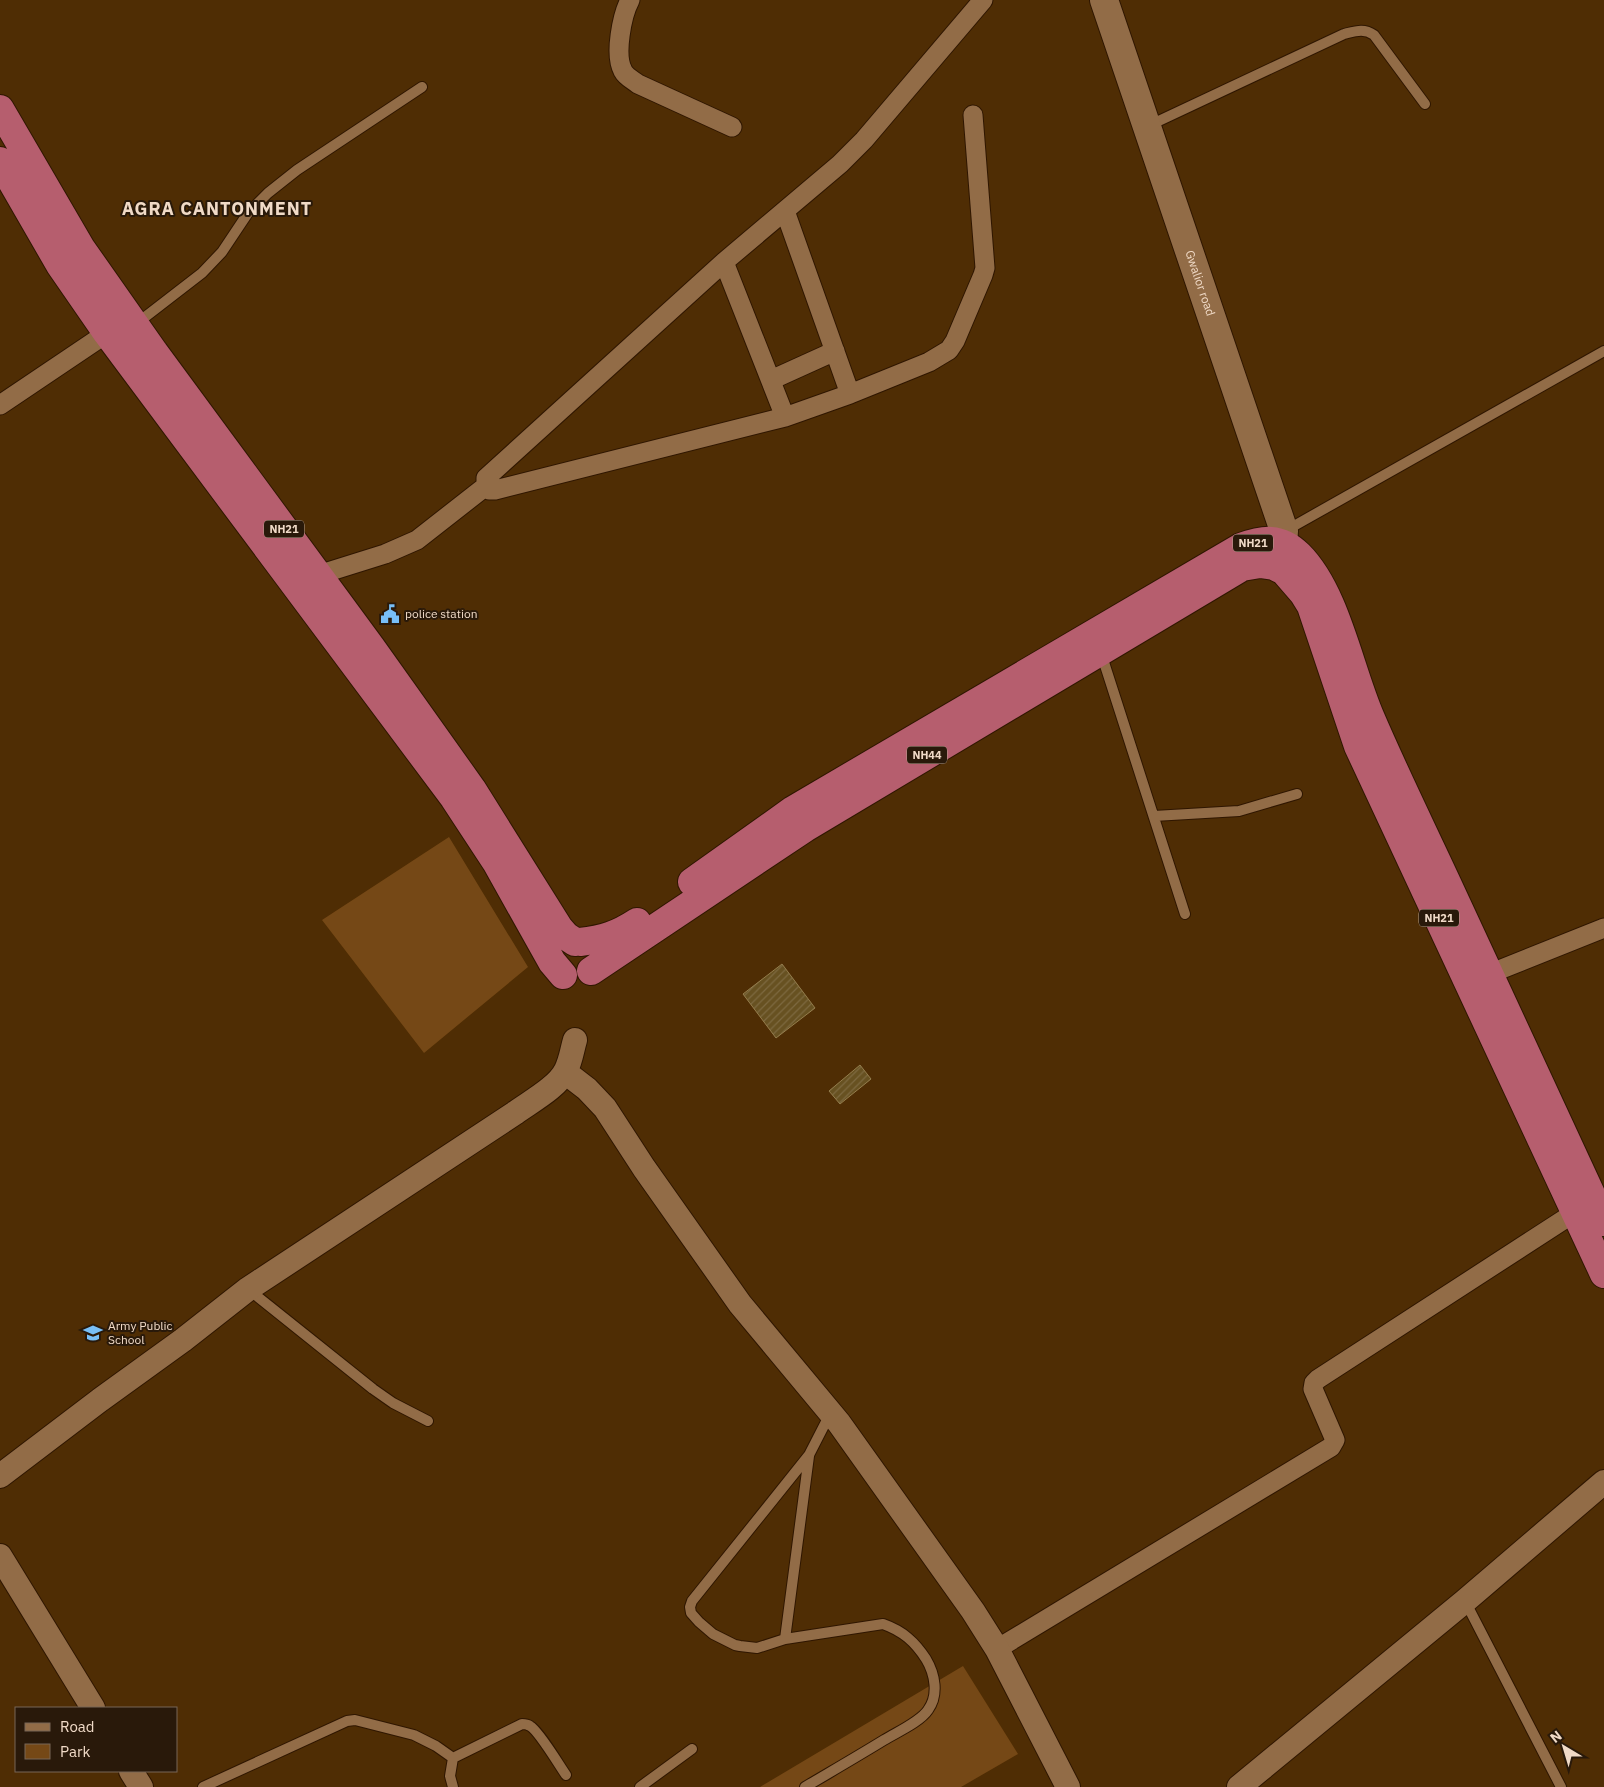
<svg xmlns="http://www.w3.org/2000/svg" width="1604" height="1787" font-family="'IBM Plex Sans',sans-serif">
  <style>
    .green { fill: #754816 }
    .building { fill: url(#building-hatch); stroke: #947d4d }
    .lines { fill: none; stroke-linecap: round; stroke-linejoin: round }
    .service-casing { stroke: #2f1600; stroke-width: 12 }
    .minor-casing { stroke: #2f1600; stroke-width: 21 }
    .tertiary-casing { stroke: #2f1600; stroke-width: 26 }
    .secondary-casing { stroke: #2f1600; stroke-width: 30 }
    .trunk-casing { stroke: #2f1600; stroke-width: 30 }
    .service { stroke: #926c47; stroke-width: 10 }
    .minor { stroke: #926c47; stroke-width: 19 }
    .tertiary { stroke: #926c47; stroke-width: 24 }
    .secondary { stroke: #926c47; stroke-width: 28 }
    .trunk { stroke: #b65e6e; stroke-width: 28 }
    .labels { text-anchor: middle; stroke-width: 4; stroke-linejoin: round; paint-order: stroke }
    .shield { fill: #29190a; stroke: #b4a08e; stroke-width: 1 }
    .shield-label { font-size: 11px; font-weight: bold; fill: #f0dac7 }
    .street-label { font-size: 12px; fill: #f0dac7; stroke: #29190a }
    .poi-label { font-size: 12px; fill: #f0dac7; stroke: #29190a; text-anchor: start }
    .district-label { font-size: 18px; font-weight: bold; letter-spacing: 1px; fill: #f0dac7; stroke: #29190a }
  </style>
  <defs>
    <pattern id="building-hatch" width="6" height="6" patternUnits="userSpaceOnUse" patternTransform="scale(1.25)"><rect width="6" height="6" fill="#675121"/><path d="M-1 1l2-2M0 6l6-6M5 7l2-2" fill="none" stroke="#7d6940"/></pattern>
  </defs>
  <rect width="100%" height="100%" fill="#4f2d04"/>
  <path class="green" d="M449,837l79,130 -104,86 -102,-133z
    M963,1666l55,88 -57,33h-201z"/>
  <path class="building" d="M782,964l33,44 -39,30 -33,-44z
    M860,1065l11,14 -31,25 -11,-13z"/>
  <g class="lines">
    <g class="service-casing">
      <path id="service" d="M1148,126l196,-92c12,-3 20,-6 30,1l51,69
        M136,324l66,-51 20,-21 26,-39 20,-20 29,-23 125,-83
        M1285,531l319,-180
        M1101,653l84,261
        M1154,816l85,-5 58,-17
        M248,1289l125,100 20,14 35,18
        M1465,1601l96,186
        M785,1639l24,-183
        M203,1787l144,-66 8,-1 59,15 22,11 17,12 69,-34c4,0 5,0 8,2 9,5 29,39 36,49
        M453,1787l-3,-11 3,-18
        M640,1787l52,-38
        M805,1787c27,-16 53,-31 79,-47 13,-8 36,-18 44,-30 11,-15 7,-36 -2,-51 -11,-17 -23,-28 -43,-35l-98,15 -28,9 -17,-2 -5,-1 -22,-11 -14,-12 -8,-9 -1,-6 2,-6 117,-146 21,-41"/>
    </g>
    <g class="minor-casing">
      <path id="minor" d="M630,0c-8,15 -16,55 -7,71 3,6 10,9 15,13l94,43
        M973,115l12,153 -2,7 -28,66 -6,9 -20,12 -79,32 -65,23 -290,73h-6l-3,-4v-8l238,-216 116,-98 24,-24 119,-140
        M785,211l65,183
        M724,262l61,155
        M771,380l64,-29
        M0,405l107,-72
        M318,575l67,-21 32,-14 69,-54
        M1489,974l115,-46
        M997,1649l334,-202 4,-7 -22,-51 1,-6 4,-4 256,-166"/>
    </g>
    <g class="tertiary-casing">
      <path id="tertiary" d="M565,1072l22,17 18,19 39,60 96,136 99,119 134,188 24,38 71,138
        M0,1476l100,-76 83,-60 65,-51 267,-176c15,-11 43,-26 51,-43 5,-10 6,-20 9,-30
        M0,1556l93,152
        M131,1771l10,16
        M1239,1787l226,-186 139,-119"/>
    </g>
    <g class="secondary-casing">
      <g id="secondary">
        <path id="s1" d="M1104,0l180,531 -1,12 -8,22"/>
      </g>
    </g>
    <g class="trunk-casing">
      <path id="trunk" d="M0,109l81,139 73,104 217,295 101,142 87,139 7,8 9,6
        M0,161l60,104 47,68 347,465 42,64 56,100 11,13
        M692,882l101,-72 448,-263c22,-8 39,-11 58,8 37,37 50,112 71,161 26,61 56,121 84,182 50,108 100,216 150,324
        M580,942c24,-3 37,-7 57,-20
        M591,971l214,-143 437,-261 18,-3 14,2 10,5 19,22 8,13 47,140 246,528"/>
    </g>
    <use href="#service" class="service"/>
    <use href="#minor" class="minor"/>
    <use href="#tertiary" class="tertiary"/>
    <use href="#secondary" class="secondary"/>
    <use href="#trunk" class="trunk"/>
  </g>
  <defs>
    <g id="civic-bare" transform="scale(1.5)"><path d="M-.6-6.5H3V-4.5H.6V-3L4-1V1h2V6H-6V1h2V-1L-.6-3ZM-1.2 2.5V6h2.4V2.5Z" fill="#78bff7" stroke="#29190a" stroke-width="2.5" paint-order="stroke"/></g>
    <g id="school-bare" transform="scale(1.5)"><path d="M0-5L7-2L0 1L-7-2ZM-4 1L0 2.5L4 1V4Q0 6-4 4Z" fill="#78bff7" stroke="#29190a" stroke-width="2.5" paint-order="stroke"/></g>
  </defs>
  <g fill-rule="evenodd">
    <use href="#civic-bare" x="390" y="614"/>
    <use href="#school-bare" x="93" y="1333"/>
  </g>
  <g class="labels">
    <g class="shield">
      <rect x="264" y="520.5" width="40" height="17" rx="4"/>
      <rect x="1233" y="534.5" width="40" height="17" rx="4"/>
      <rect x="907" y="746.5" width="40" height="17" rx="4"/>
      <rect x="1419" y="909.5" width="40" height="17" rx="4"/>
    </g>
    <g class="shield-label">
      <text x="284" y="533">NH21</text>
      <text x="1253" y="547">NH21</text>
      <text x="927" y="759">NH44</text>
      <text x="1439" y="922">NH21</text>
    </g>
    <g class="street-label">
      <text dy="4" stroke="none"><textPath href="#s1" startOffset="299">Gwalior road</textPath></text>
    </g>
    <g class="poi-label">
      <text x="405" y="618">police station</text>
      <text x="108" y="1330">Army Public<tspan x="108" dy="14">School</tspan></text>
    </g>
    <g class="district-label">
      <text x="217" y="215">AGRA CANTONMENT</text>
    </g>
  </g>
  <rect x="15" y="1707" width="162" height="65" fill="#29190a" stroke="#796656"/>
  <rect x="25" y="1723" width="25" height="8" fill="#926c47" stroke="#796656"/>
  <text x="60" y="1732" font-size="15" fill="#f0dac7">Road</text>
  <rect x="25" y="1744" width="25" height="15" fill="#754816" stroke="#796656"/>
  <text x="60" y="1757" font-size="15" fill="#f0dac7">Park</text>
  <g transform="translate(1564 1747) rotate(322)" stroke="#29190a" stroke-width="4" paint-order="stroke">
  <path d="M0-4L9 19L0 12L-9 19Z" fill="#f0dac7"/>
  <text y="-8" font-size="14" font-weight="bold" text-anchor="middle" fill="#f0dac7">N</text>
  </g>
</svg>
